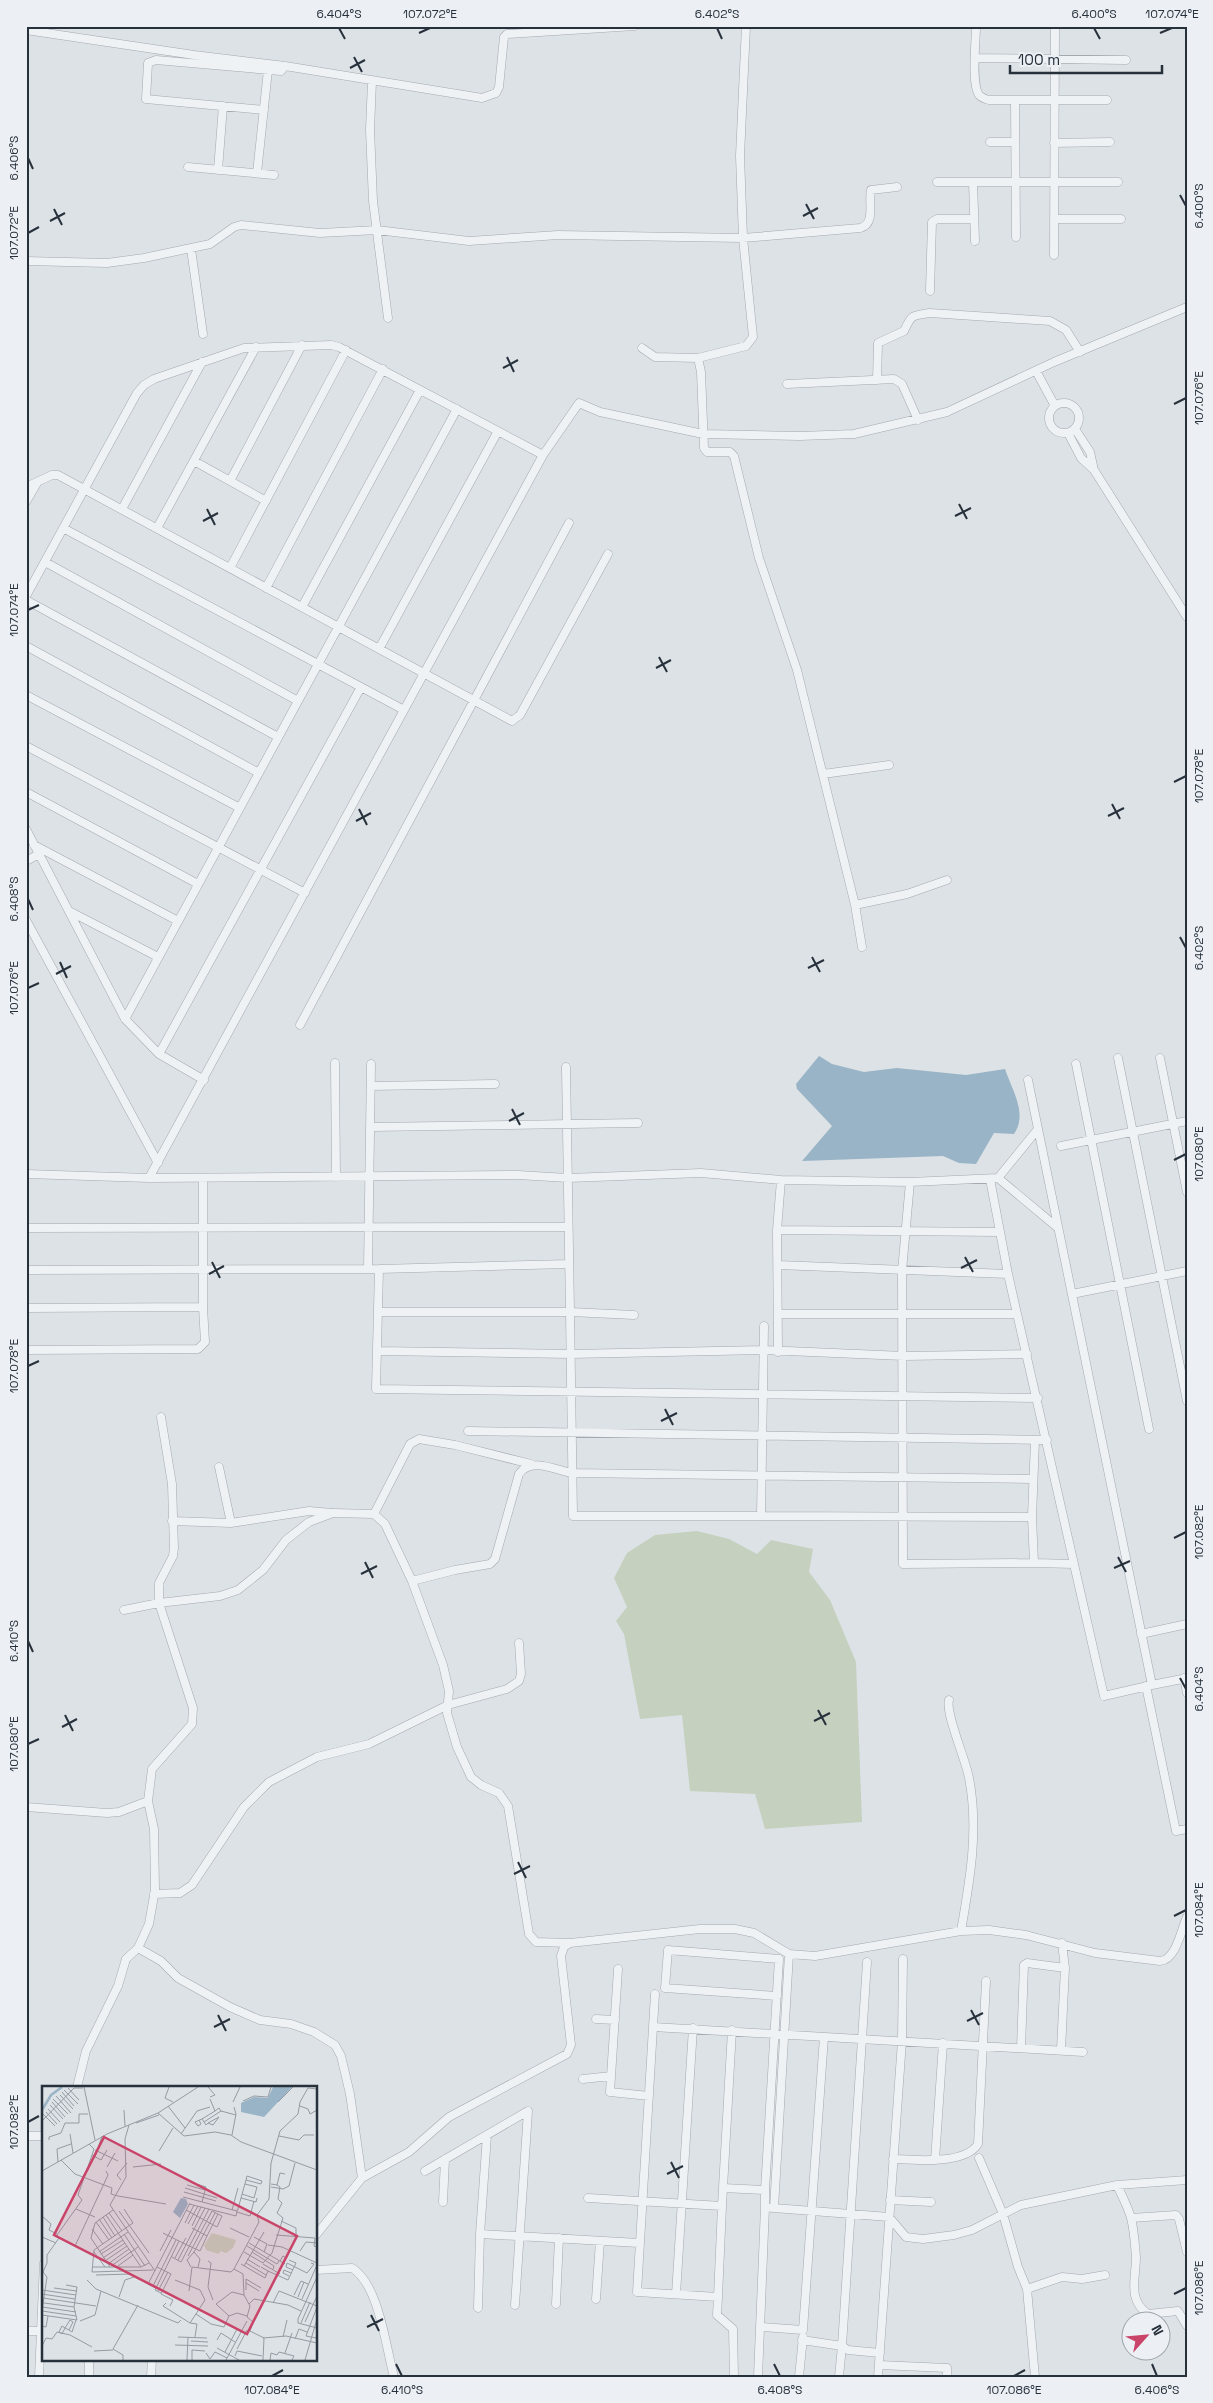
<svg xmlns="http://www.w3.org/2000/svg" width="1213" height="2403" font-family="'Space Grotesk',sans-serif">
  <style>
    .green { fill: #c5d0be }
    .water { fill: #98b4c6 }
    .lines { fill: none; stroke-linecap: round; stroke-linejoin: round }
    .minor-casing { stroke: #a3a9b0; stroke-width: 9 }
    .minor { stroke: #eff2f5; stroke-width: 8 }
    .ticks { fill: none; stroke: #27313c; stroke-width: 2 }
    .inset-river { fill: none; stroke: #98b4c6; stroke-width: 2.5 }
    .inset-road { fill: none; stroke: #949ba2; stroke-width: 1 }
    .view { fill: #c94468; fill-opacity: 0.15; stroke: #c94468; stroke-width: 2.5 }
    .inset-edge { fill: none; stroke: #27313c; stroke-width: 2.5 }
    .neatline { fill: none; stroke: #27313c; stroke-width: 2 }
    .ticks-label { font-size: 12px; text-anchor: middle; fill: #27313c }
  </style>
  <rect width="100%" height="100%" fill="#dde2e6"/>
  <path class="green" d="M697,1531l32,8 28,15 14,-14 42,9 -4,23 21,28 26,62 6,160 -97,7 -10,-35 -65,-3 -8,-76 -42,4 -16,-85 -8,-13 11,-14 -13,-29 13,-25 28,-18z"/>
  <path class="water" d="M819,1056l13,8 32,8 33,-4 69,7 39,-6c7,21 23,45 9,65l-20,-1 -18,31 -17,-1 -16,-7 -141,5 30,-35 -35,-37 -1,-5z"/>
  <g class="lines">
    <g class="minor-casing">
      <path id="minor" d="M746,26l-6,130 3,82 10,99 -7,9 -48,12 3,14 3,76 3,4h23l4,4 25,102 38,112 58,235 7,42
        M976,26c0,16 -5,57 3,69 3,3 6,4 10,5h118
        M26,30l168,25 91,11 197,32 14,-5 3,-6 5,-50 3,-3 128,-8
        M975,58l151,2
        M372,81l-2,49 3,71 15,117
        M1015,100l1,137
        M264,110l-118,-11 2,-36 8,-3 125,11 4,-5
        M990,142h25
        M1054,143l56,-1
        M188,167l86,8
        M218,170l5,-64
        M257,173l11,-103
        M937,182h181
        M973,182l2,59
        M1054,219h67
        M191,249l12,85
        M1054,255l1,-229
        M26,261l81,2 37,-5 66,-14 24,-17 7,-2 79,8 57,-3 92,11 89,-6 185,3 117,-10c16,-4 8,-25 11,-38l26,-3
        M930,291l2,-69 5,-3h37
        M642,348l13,9 43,1
        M1036,371l19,35
        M877,380l1,-37 26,-12c8,-17 7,-15 26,-18l120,8 16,9 14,22
        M787,384l107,-5 8,5 16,36
        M1049 418a15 15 0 1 1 30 0a15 15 0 1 1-30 0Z
        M1075,429l15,23 4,18
        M1068,433l13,25 13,12 93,147
        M194,461l72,40
        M230,481l72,-136
        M26,487l26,-12h6l454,246 8,-6 88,-161
        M26,502l11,-19
        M122,509l80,-147
        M63,528l341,182
        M157,528l99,-181
        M45,562l253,139
        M230,568l116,-218
        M266,588l117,-219
        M26,596l111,-203 7,-8 10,-6 90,-31 87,-3 8,2 204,108
        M26,600l252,137
        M302,607l118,-217
        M26,646l233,127
        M379,649l119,-218
        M26,695l214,113
        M26,746l279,147
        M823,774l66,-9
        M26,792l172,92
        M26,829l99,190 34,35 45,26
        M34,845l144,76
        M26,861l13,-7
        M855,905l52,-11 40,-14
        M69,911l89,46
        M26,920l132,243
        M125,1019l332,-610
        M300,1025l269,-502
        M159,1054l202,-367
        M1118,1058l69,343
        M1160,1058l27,134
        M335,1063l1,114
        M1076,1064l73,365
        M1028,1080l124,605 35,-7
        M371,1086l124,-2
        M371,1127l267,-4
        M1038,1129l-40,49 60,50
        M1061,1146l126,-25
        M26,1174l123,4 369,-3 50,3 133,-5 80,7 129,2 88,-4
        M149,1178l394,-723 36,-52 21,9 103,22 97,2 54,-2 93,-22 107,-50 133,-55
        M990,1179l18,95 96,422 48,-11
        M910,1182l-8,89 1,293 131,-1 -2,-46 3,-77
        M26,1228l542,-1
        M777,1230l223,2
        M778,1265l230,9
        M368,1269l3,-205
        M379,1269l-3,120 662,9
        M26,1270l353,-1 190,-5
        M1072,1294l115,-23
        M26,1308l177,-1
        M380,1312h190l-4,-245
        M778,1314h239
        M634,1315l-64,-3 3,204h188l3,-190
        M26,1350l172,-1 7,-7 -2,-35v-129
        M378,1351l193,3 193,-4 140,6 123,-2
        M778,1352l-1,-122 4,-50
        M468,1431l579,9
        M219,1467l12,56
        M374,1514l36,-70 9,-5 36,6 76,19
        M761,1516l271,1
        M172,1521l59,2 78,-12 23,2
        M1034,1563l40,1
        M412,1581l43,-11 35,-6 5,-5 24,-85c11,-17 35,-5 52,-1l462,6
        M124,1610l35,-7 61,-7 18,-6 25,-20 23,-30 23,-18 24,-9 41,1 11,10 27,57 31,84 6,26 -2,22 10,34 14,30 10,8 18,8 9,13 21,128 7,8 34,1
        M1141,1634l46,-10
        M1184,1678l3,15
        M1146,1686l30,145 11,-2
        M949,1700c-4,13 17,60 20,78 10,51 1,102 -8,153
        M26,1807l81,6 12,-1 29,-11 4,-32 40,-45 1,-16 -34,-105v-20l14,-27 1,-8 -2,-64 -11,-67
        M154,1894l26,-1 12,-8 52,-78 25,-25 48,-25 52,-13 79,-39 59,-16 12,-8 2,-7 -2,-31
        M138,1948l23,13 17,17 52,29 30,13 31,4 23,8 21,13 6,11 9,38 12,84
        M789,1954l-15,254 115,9 17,20 17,2 31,-4 18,-5 49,-25 96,-20 70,-5
        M867,1962l-25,384 6,4 32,3
        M618,1969l-8,123 39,4
        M655,1994l-18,298 81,5 4,-91
        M596,2019l19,1
        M653,2027l430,25
        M1021,2048l3,-83 3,-2 38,5
        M1061,2050l4,-82 -3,-25
        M583,2079l28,-3
        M77,2087l9,-36 32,-65 8,-27 12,-11 11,-24 6,-34 -1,-61 -6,-28
        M26,2136h18
        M979,2158l24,56 15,53 9,22 8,88
        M893,2159c22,1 72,6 85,-15l8,-163
        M935,2160l8,-117
        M425,2171l103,-60 -13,194
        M1117,2185c5,11 11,22 14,33 3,11 4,27 5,39 0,21 -9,43 12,57l30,-3 9,15
        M723,2188l9,-158
        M765,2190l14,-231 -111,-9 -3,38 112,8
        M588,2198l134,8 1,-18 42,2v17l9,1
        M890,2200l41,2
        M443,2202l2,-43
        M1131,2218l45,-3 3,4 8,33
        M480,2234l159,9
        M316,2235l46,-57 47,-26 40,-35 118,-63 4,-9 -10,-89 3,-9 6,-4 130,-14h35l19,4 35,21 26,2 146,-25 28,-1 37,5 69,18 65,8c16,-1 21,-31 27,-44
        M316,2270l36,-2c27,16 34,80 42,109
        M1027,2289l35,-12 20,2 23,-4
        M676,2294l17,-266
        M718,2297l-1,18 16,14 1,48
        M596,2299l4,-58
        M556,2304l3,-66
        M478,2308l2,-74 7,-99
        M761,2327l42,3 21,-293
        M26,2331h18
        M802,2340l40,6 -3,31
        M879,2365l68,3v9
        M39,2377l5,-114
        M89,2377v-18
        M151,2377l1,-18
        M758,2377l7,-170
        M799,2377l4,-40
        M878,2377l24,-336 1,-82"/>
    </g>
    <use href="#minor" class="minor"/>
  </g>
  <path class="ticks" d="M339,28l6,11M717,28l5,11M1094,28l6,11M419,33l11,-5M1160,33l12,-5M354,57l8,15M350,68l15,-8M28,158l5,11M1180,195l6,11M806,204l8,15M54,209l8,16M803,216l15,-8M50,221l15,-8M28,233l11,-6M507,357l7,15M503,368l15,-8M1174,404l12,-6M959,504l8,15M207,509l8,16M955,516l16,-8M203,521l15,-8M28,610l11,-5M659,657l8,15M656,668l15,-8M1174,782l12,-6M1112,804l8,15M359,809l8,16M1108,816l16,-8M356,821l15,-8M28,899l5,11M1180,937l6,11M812,957l8,15M60,962l7,16M808,968l16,-8M56,974l15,-8M28,988l11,-5M512,1109l8,16M509,1121l15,-8M1174,1160l12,-6M965,1257l8,15M212,1262l8,16M961,1268l16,-8M209,1274l15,-8M28,1366l11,-5M665,1409l8,16M661,1421l16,-8M1174,1538l12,-6M1118,1557l8,15M365,1562l8,16M1114,1568l16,-7M361,1574l16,-8M28,1641l5,11M1180,1678l6,11M818,1710l8,15M65,1715l8,16M814,1721l16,-8M62,1727l15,-8M28,1744l11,-5M518,1862l8,16M514,1874l16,-8M1174,1916l12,-6M971,2010l8,15M218,2015l8,16M967,2021l16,-8M214,2027l16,-8M28,2122l11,-6M671,2162l8,16M667,2174l16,-8M1174,2294l12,-6M371,2315l8,16M367,2327l16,-8M396,2364l6,12M774,2364l6,12M1152,2364l5,12M272,2376l11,-6M1014,2376l11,-6"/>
  <g transform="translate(42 2086)">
    <rect width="275" height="275" fill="#dde2e6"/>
    <path d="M170,147l24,7 -3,8 -7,5 -6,-2 -1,3 -13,-4 -2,-5z" fill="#c5d0be"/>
    <path d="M231,1h19l-28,30 -23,-5v-9l13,-6 14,1zM139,112l5,1 2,5 -8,14 -7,-6z" fill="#98b4c6"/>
    <path class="inset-river" d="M0,24l9,-15 11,-8"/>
    <path class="inset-road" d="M42,1l11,53M127,1l-4,11 8,4M166,1l7,8 -5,2M26,2l11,12M22,4l14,14M20,6l12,14M18,9l13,14M14,10l15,17M11,13l15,15M201,15l11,-5 14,1 3,-10M10,16l13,15M191,16l7,-15M236,16l15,-15M8,19l13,14M126,20l17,22M258,20l8,3 2,5 7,-4M6,23l12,13M82,24l1,16M179,25l15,4M4,26l11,12M116,27l26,23 31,-4 16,3 10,7 76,28M1,28l12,12M160,33l13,-8M157,34l2,4 -3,2 -3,-4 7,-3 2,3 17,-11 -2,-3 -4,3 -5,-12M0,35l32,-33h9M162,36l2,3 2,-2 11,-6 -6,8 -5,-2M94,37l23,-8M87,39l-4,14 1,38 -16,28 45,66M28,48l3,19M139,48l16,-23 13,-4M190,49l4,-21 -2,-7M237,50l20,4 5,-5h10M7,54v-3l12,-4 4,-10h14v-9h9M47,58l5,5 -2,6 9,5 6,-10M53,64l23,11M117,65l14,-23M50,69l-14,40 4,5 -25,35 2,3 16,8 33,-71 -2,-4M53,71l7,-21M19,74l14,14 37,14 -1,6 7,2 48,8M16,76l-1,-13 14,-5M65,81l8,-14M91,81l28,-3M0,85l65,-37 51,-21 40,-26M79,94l-4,-5 10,-12M148,96l16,5 -4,15M229,98l6,1 3,-12 5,1M145,99l18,5M229,101l12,2 6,-3 6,-23M143,102l32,10M142,106l32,9M200,108l12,4 3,-11 -12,-3M141,111l54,14 1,-2 3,-11 5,-18 1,-4 15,5 -1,3 -15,-4M199,112l15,4 1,-4M147,118l47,12 1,-5M34,123l19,8M144,124l31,17 5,-11 -10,-5M190,124l6,-22M77,125l30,42M195,126l13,4 4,-15M67,127l13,18M64,129l35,52M0,130l9,8 -2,6 8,4M61,131l12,19M57,133l13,19M239,135l15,7v7M54,136l13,18M143,137l9,-18M146,138l10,-18M150,140l9,-19M188,142l19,9M50,143l11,15M121,147l20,10 -8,15M82,148l21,32M234,149l39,3 -1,8 3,1M165,150l11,-22M0,151l14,6M212,151l13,7 -3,8M144,152l-3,5 17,8 7,-15 -15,-8M207,157l36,21M226,159l14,2 35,16M205,160l30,18 2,-3M118,165l11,-21M258,165l6,-9 11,1M52,166l11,15M57,166l29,-20M202,166l19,11 9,-10 11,-35 -6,-5 5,-10 -4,-4 2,-12 -3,-2M210,166l22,14 -1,3M59,168l22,-14M146,170l24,-45M130,171l9,5 28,-53M61,172l22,-15M205,173l13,8M136,174l27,-52M63,175l22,-15M166,175l3,2 -3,24 5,13M238,175l3,-5 3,2 -3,5M204,177l20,12M66,178l21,-15M199,178l24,14 3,-7 -7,-4M221,178l17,10M69,180l27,-19M76,180l15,-11M202,180l20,-34M50,181h49l8,-4M68,181l-19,-29 4,-15 18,-13M115,181l14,7 -10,20M149,181l-4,-7 7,-8M156,181l2,-8 -6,-7 21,-39M251,184l-7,-3 1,-4 20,10 7,-9 -3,-1M226,185l20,9 8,-17 -7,-3M1,186l4,5 -5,34 34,5M1,186l4,-9v-8l12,-17M50,186l2,-22 39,-27 -9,-14M50,186l61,-2M54,189l35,-1M247,190l-6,-3 1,-3 7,3M275,191l-19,42v4l19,5M45,194l9,9 82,34 3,-3M204,197l13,8M111,200l23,-46M12,202l23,3M114,202l-8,-4 42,-81M0,204l34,5M204,204v-11l15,9M116,205l10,-19M147,205l3,-24 39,5 3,-3M119,207l-6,-3 24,-49M0,208l33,5M119,208l12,6 -3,6M252,209l7,-14 7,3M77,211l6,-17 9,-3M256,211l6,-15M1,212l53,8M260,213l15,-34M2,217l30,4M124,217l-3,3 27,17 15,-23 -5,-10 -25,-10M231,217l6,-12 38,15M174,218l16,-12 12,3M174,218l13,12M207,218l5,-5 34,6 13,6M0,221l34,5M275,221l-11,29 10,2 1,-4M154,228l15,10 13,3 5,-11 8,-3 10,3M0,229l35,5 -3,-13 3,-20 -11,-2M38,235l15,-6 6,-24M263,236l12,-26M148,237l7,1 -2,13M259,237l9,-21M0,240l4,1 2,-11M27,244l4,-8 -3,-2 -5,8 -3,6 -3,-2 3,-6 3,2 4,2 3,2 4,-12M136,251l29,1M241,251l4,-17M221,252l23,-2 31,7M253,253l4,-10 8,3M175,254l4,-7 14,9M149,255l17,1M133,259l33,1M0,260l4,-8 6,1 5,-7 13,3 22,12M175,262l22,12M195,263l10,-19M52,265l19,-1M183,266l12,-23M164,267l4,6 5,-7 12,6M243,267l7,-20M193,270l2,-5 25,5M81,274v-5l-10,-6 25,-44M145,274l1,-23M150,274v-10l13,1M184,274l21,-39M221,274l1,-22 -14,-7 3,-9 -6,-5 3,-11 -6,-11 -1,-21 -9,-5 25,-47 -2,-7 12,-16 2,-36 9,-32 18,-17 2,-12 8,-14 9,1M228,274l1,-7 6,2 2,-3 15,4 -2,4M263,274l12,-41"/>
    <path class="view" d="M62,51l193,99 -50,98 -193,-99z"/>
    <rect width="275" height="275" class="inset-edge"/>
  </g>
  <rect width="1213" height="2403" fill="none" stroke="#ecf0f4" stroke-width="55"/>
  <g transform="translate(1146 2336) rotate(63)"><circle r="24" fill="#ecf0f4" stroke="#9da4aa"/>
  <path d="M0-4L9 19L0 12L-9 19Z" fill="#c94468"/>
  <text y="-8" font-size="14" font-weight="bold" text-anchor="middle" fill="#27313c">N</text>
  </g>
  <path d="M1010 65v8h152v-8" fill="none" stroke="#27313c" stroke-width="2.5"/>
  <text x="1018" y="65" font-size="15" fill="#27313c" stroke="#ecf0f4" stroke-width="4" paint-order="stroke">100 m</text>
  <rect x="28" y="28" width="1158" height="2348" class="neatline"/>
  <g class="ticks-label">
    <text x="339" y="18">6.404°S</text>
    <text x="430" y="18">107.072°E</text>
    <text x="717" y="18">6.402°S</text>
    <text x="1094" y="18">6.400°S</text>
    <text x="1172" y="18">107.074°E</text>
    <text transform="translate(14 158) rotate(-90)" y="4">6.406°S</text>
    <text transform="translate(1199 206) rotate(-90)" y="4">6.400°S</text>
    <text transform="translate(14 233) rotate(-90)" y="4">107.072°E</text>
    <text transform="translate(1199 398) rotate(-90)" y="4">107.076°E</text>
    <text transform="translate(14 610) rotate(-90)" y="4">107.074°E</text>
    <text transform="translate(1199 776) rotate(-90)" y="4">107.078°E</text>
    <text transform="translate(14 899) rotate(-90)" y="4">6.408°S</text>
    <text transform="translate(1199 948) rotate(-90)" y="4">6.402°S</text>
    <text transform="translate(14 988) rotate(-90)" y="4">107.076°E</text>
    <text transform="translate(1199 1154) rotate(-90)" y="4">107.080°E</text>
    <text transform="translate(14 1366) rotate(-90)" y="4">107.078°E</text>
    <text transform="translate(1199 1532) rotate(-90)" y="4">107.082°E</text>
    <text transform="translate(14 1641) rotate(-90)" y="4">6.410°S</text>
    <text transform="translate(1199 1689) rotate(-90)" y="4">6.404°S</text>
    <text transform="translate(14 1744) rotate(-90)" y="4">107.080°E</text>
    <text transform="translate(1199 1910) rotate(-90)" y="4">107.084°E</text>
    <text transform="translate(14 2122) rotate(-90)" y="4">107.082°E</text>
    <text transform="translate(1199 2288) rotate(-90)" y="4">107.086°E</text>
    <text x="272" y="2394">107.084°E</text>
    <text x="402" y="2394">6.410°S</text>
    <text x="780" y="2394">6.408°S</text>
    <text x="1014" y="2394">107.086°E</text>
    <text x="1157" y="2394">6.406°S</text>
  </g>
</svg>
